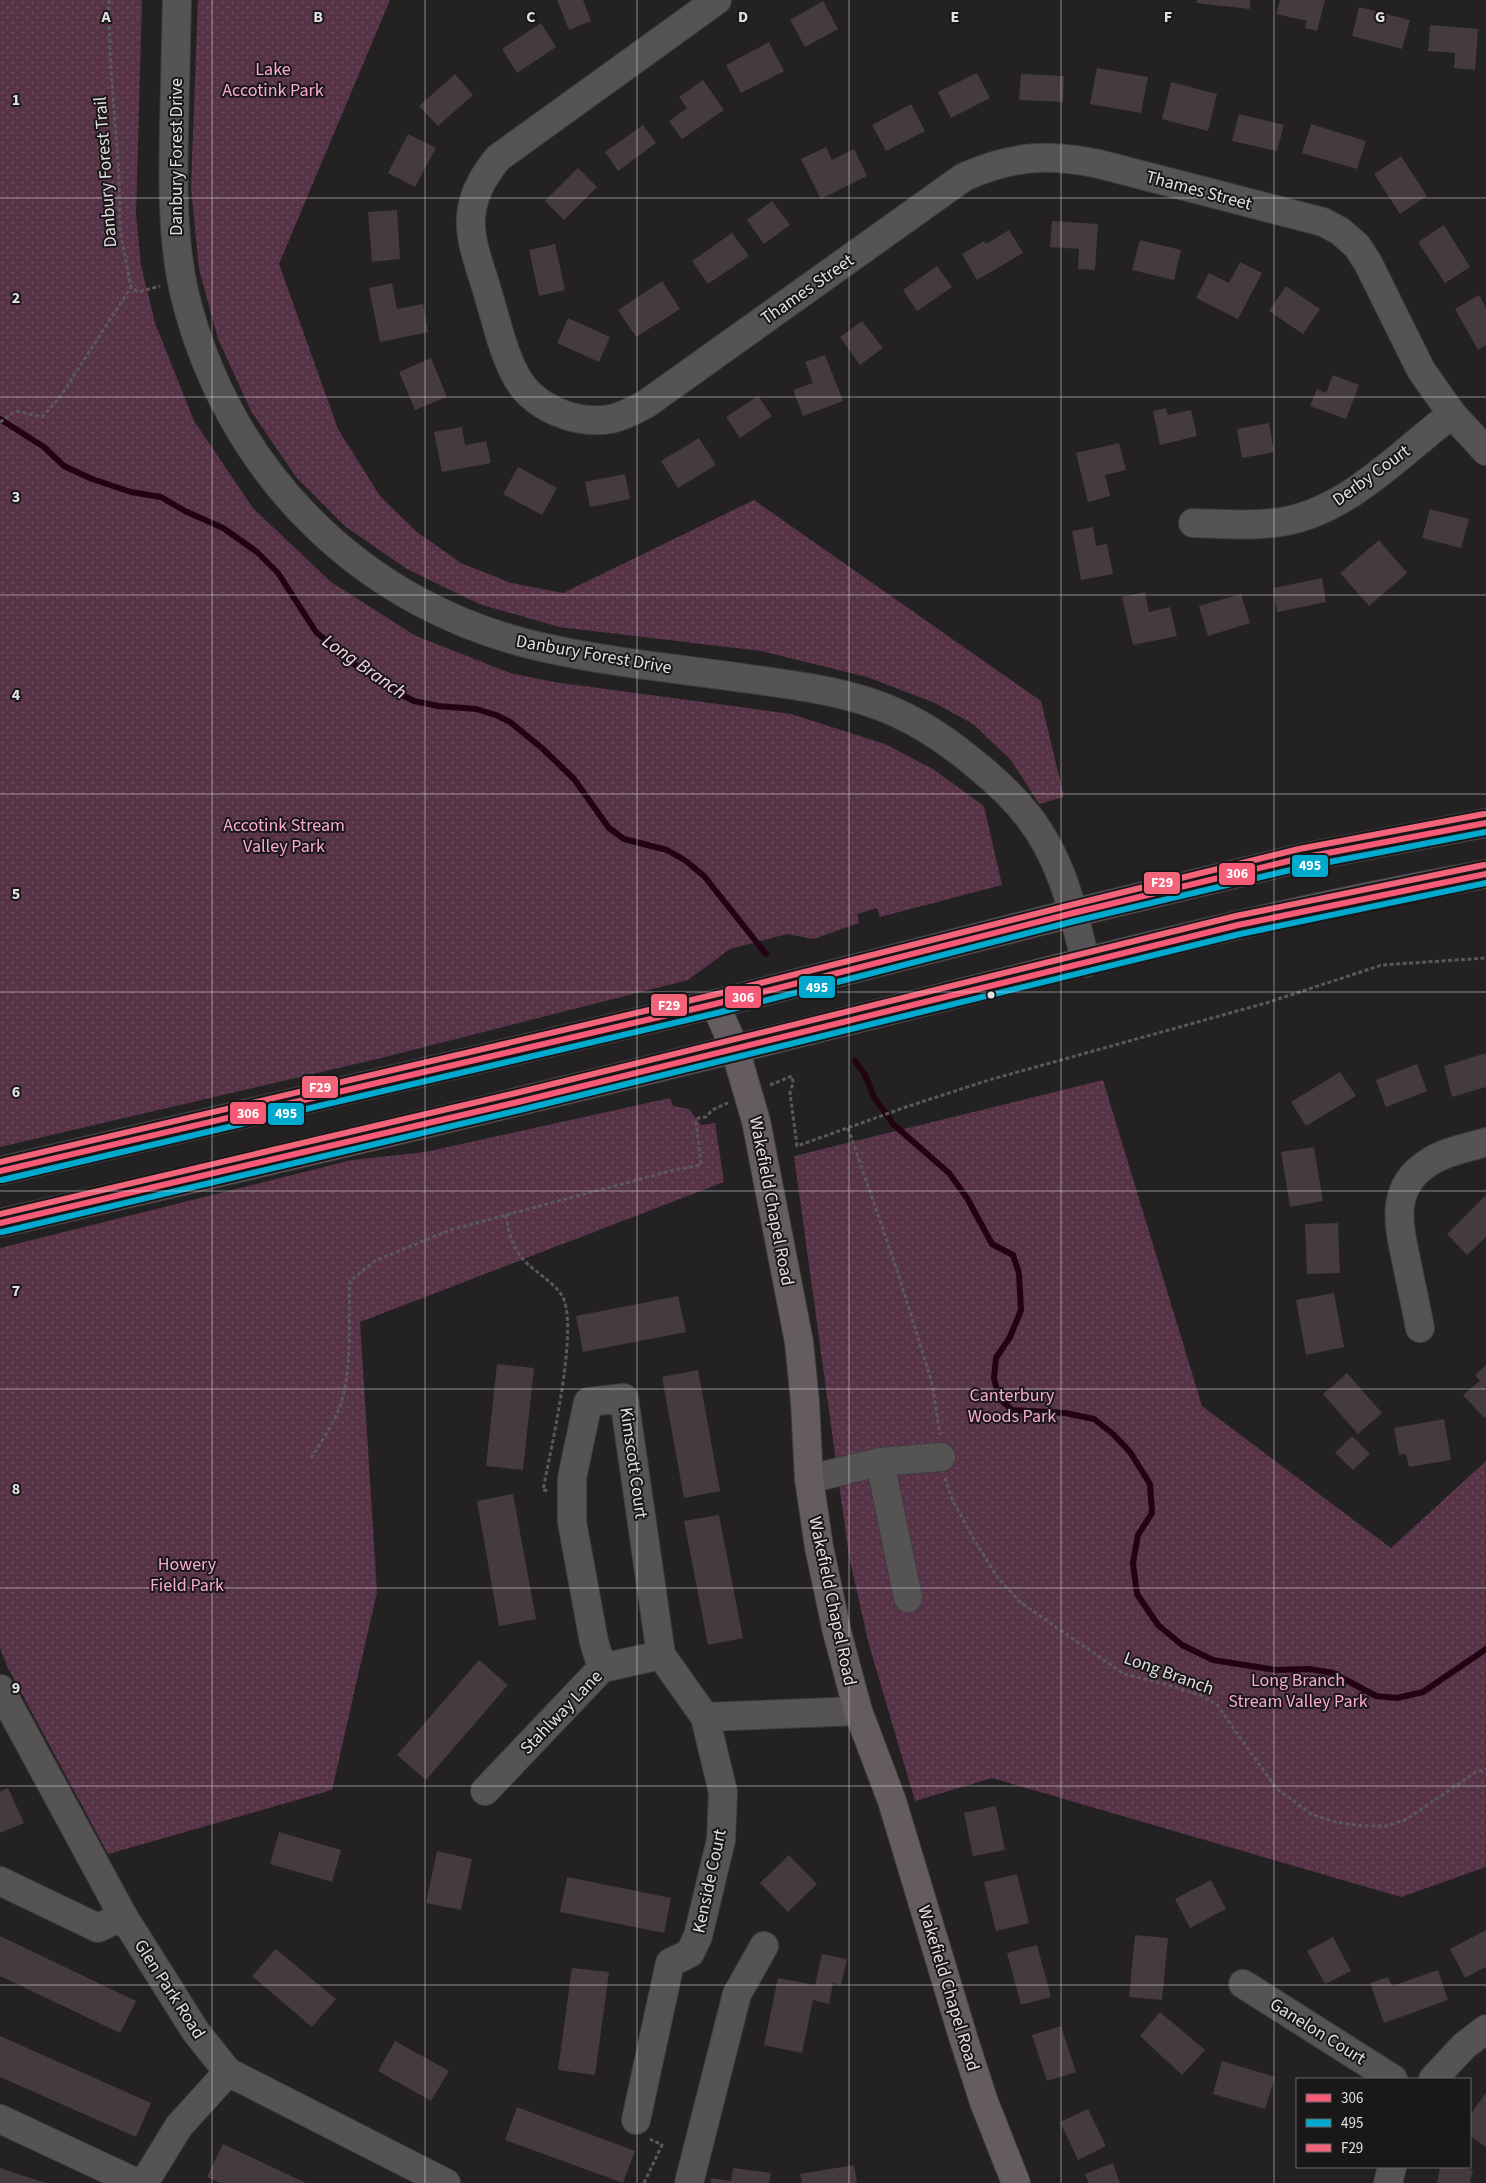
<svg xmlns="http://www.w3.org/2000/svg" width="1486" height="2183" font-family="'Source Sans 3',sans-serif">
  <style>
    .park { fill: url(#park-dots) }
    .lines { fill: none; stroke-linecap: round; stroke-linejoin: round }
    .stream { stroke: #220314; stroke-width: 6 }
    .building { fill: #443a40 }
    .minor-casing { stroke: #3f3e3f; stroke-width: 30 }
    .major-casing { stroke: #3f3e3f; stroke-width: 30 }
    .path { stroke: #5a5859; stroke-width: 3; stroke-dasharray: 4 2.5; stroke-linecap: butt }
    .minor { stroke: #555354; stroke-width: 28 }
    .major { stroke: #655c61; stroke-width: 28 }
    .bus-1-casing { stroke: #1a1719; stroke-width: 10 }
    .bus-2-casing { stroke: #1a1719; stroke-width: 10 }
    .bus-3-casing { stroke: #1a1719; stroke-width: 10 }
    .bus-1 { stroke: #f75a77; stroke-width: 6 }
    .bus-2 { stroke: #00a9ce; stroke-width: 6 }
    .bus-3 { stroke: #f1647a; stroke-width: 6 }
    .grid { fill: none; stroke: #e3e0e2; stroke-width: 1; stroke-opacity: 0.55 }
    .bus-dot { fill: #e3e0e2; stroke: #1a1719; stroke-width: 2 }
    .labels { text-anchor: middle; stroke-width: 4; stroke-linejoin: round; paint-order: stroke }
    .park-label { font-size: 18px; fill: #fbaad4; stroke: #1a1719 }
    .street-label { font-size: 18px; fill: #e3e0e2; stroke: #1a1719 }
    .water-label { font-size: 19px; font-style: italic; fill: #f7d5e6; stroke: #1a1719 }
    .grid-label { font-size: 16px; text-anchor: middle; font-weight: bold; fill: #e3e0e2; stroke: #1a1719; stroke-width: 4; stroke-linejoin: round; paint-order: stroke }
    .line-badge { stroke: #1a1719; stroke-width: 2 }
    .badge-label { font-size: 14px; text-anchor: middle; font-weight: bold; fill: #fff }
  </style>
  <defs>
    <pattern id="park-dots" width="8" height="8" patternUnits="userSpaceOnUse" patternTransform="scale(1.25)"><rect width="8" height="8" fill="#563346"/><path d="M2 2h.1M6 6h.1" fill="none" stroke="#6e5060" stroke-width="1.8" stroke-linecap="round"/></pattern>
  </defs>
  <rect width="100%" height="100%" fill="#232122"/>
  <path class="park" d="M0,0h142l-6,214 5,51 14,58 39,98 59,87 78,74 85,54 94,37 44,9 237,32 94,30 48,25 51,37 18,79 -122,32 -3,-9 -20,6 2,9 -45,16 -27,-5 -57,15 -42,31 -311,79 -377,88z
    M198,0h192l-111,264 59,165 42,67 37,36 44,31 50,20 52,10 191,-93 287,201 23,96 -25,7 -28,-44 -38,-36 -38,-21 -68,-26 -106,-26 -202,-24 -80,-23 -72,-35 -61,-42 -50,-50 -45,-66 -33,-72 -19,-70 -8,-82z
    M1103,1080l99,326 189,142 95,-87v406l-85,30 -409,-119 -77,23 -46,-156 -20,-89 -55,-400z
    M670,1098l3,8 16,3 12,16 14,-2 9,59 -364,140 17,270 -45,198 -224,64 -101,-188 -7,-18v-400l352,-88 73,-8z"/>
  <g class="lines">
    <path class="stream" d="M0,419l44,28 20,19 28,13 39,13 30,5 24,14 38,17 34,24 21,21 38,59 38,32 38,26 22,11 24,5 38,3 20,6 14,7 33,27 31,30 35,49 15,11 43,11 19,11 18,15 62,78
      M855,1061l9,12 10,24 20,28 55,48 18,25 25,46 21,11 6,18 2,37 -11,27 -14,21 -2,20 5,20 13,12 53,3 29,6 19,15 17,18 20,32 2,29 -14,22 -5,28 4,31 21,31 24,20 31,15 63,10 33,-1 24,4 43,23 21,2 26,-6 63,-43"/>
  </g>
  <path class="building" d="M557,0h26l8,21 -22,9z
    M1197,0h53v9l-54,-6z
    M1280,0h45l-8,31 -12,-3 2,-7 -31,-7z
    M823,1l15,28 -33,18 -15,-27z
    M1359,7l51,13 -8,29 -50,-13z
    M541,23l15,24 -39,26 -15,-24z
    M1430,25l48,4 -3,41 -21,-2 1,-15 -27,-2z
    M769,42l15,29 -43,22 -15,-28z
    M1097,68l51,9 -7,36 -51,-9z
    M977,73l13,25 -39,20 -13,-26z
    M455,74l18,21 -35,31 -19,-20z
    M1021,74l43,2 -1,26 -44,-2z
    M703,80l21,30 -42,29 -13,-18 18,-13 -8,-11z
    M1171,82l46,12 -9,37 -46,-12z
    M911,104l14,27 -39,20 -14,-26z
    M1239,114l45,11 -7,26 -45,-10z
    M1311,124l55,17 -9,28 -55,-16z
    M643,125l13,18 -38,28 -13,-19z
    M408,134l28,14 -21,39 -27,-14z
    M826,147l6,13 22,-11 13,27 -46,23 -20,-40z
    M1401,156l26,40 -27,18 -26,-40z
    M578,168l19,19 -33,33 -19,-19z
    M772,201l18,24 -26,19 -17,-24z
    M397,210l3,49 -28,3 -4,-50z
    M1052,221l46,3 -3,46 -17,-1 1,-20 -29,-2z
    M1444,225l26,42 -25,16 -27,-41z
    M1009,230l14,23 -46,27 -15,-26 22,-13 2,3z
    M732,233l17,23 -41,28 -16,-23z
    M1140,240l41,10 -7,30 -42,-10z
    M555,244l10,46 -26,6 -10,-46z
    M1240,262l22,11 -24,46 -42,-21 13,-25 20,10z
    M937,266l15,21 -35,24 -14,-21z
    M662,281l18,28 -44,28 -18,-27z
    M392,283l5,26 26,-5 5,28 -48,10 -11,-54z
    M1286,286l34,23 -17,25 -34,-23z
    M1479,295l7,12v38l-8,5 -23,-41z
    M568,318l42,19 -11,25 -42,-19z
    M862,321l21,27 -23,17 -20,-28z
    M825,355l18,46 -40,15 -10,-26 20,-7 -8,-21z
    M431,358l16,39 -32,13 -16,-38z
    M1333,375l26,10 -13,34 -36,-13 7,-17 9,4z
    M758,396l14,20 -32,22 -14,-21z
    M1166,408l2,7 23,-5 6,26 -37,9 -7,-34z
    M1269,423l5,29 -32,6 -5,-29z
    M462,427l3,18 21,-4 5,22 -49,9 -8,-40z
    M699,438l17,27 -38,23 -17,-27z
    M1119,443l7,27 -21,5 5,21 -22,6 -12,-49z
    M518,467l39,21 -15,27 -39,-21z
    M625,474l5,25 -40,8 -5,-25z
    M1430,509l39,10 -8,29 -39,-10z
    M1093,527l3,19 11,-2 6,30 -32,6 -9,-49z
    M1379,540l28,33 -38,33 -29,-33z
    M1322,578l4,24 -49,10 -4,-24z
    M1145,592l4,20 21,-5 7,29 -44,9 -11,-48z
    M1241,594l9,29 -42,13 -9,-30z
    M1486,1053v34l-34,10 -8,-31z
    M1417,1064l10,27 -41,16 -10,-27z
    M1340,1072l16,24 -50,30 -15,-24z
    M1314,1147l9,54 -33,6 -9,-55z
    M1486,1195v42l-19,18 -20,-21z
    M1338,1223l2,50 -33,1 -2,-50z
    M1334,1293l10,54 -38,8 -10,-55z
    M678,1296l8,36 -103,20 -7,-36z
    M497,1364l37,4 -11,102 -37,-4z
    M1486,1365v51l-2,2 -21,-23 17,-14 -5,-6z
    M698,1370l22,121 -36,7 -22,-121z
    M1347,1373l35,40 -24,21 -35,-40z
    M1444,1419l7,41 -42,7 -3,-13 -7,1 -5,-27z
    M1352,1436l18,18 -17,16 -18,-17z
    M513,1494l23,125 -37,7 -22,-125z
    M719,1515l24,123 -35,7 -24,-124z
    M479,1660l29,25 -82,95 -29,-25z
    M8,1788l16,35 -24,10v-41z
    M996,1806l9,44 -32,6 -9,-43z
    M279,1832l62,18 -9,32 -62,-18z
    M437,1851l35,8 -11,51 -35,-7z
    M789,1855l28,29 -29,28 -28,-29z
    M1017,1874l12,49 -33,8 -12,-49z
    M567,1877l104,21 -7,35 -104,-21z
    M1211,1880l15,29 -36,19 -15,-29z
    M1486,1930v37l-21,11 -15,-29z
    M1135,1935l33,3 -6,62 -33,-3z
    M0,1936l136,65 -16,32 -120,-57z
    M1333,1937l18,34 -26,13 -18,-33z
    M1037,1945l14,52 -30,8 -14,-52z
    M276,1949l60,50 -24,28 -60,-51z
    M822,1954l25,5 -6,26 -8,-2 -4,21 -16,-4 -11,53 -38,-8 14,-67 37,7z
    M572,1968l37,4 -14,103 -37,-5z
    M1438,1970l10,30 -64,23 -14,-40 18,-6 4,9z
    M1160,2012l45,38 -23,25 -42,-39z
    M1061,2026l15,46 -29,9 -15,-46z
    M0,2036l151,67 -15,34 -136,-60z
    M395,2041l54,30 -18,30 -53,-30z
    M1222,2061l53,16 -10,32 -52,-15z
    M1485,2094l1,1v52l-16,-11v-21z
    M517,2107l118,44 -12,32 -118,-43z
    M1088,2109l18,37 -28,14 -18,-38z
    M223,2144l83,39h-86l-13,-6z
    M1113,2163l7,20h-31l-4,-9z
    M854,2165l3,18h-55l-2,-9z
    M1440,2167h20l13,3 -3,13h-33z
    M0,2168l46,15h-46z
    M733,2168l38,5 -2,10h-58v-5l20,3z"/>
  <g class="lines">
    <g class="minor-casing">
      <path id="minor" d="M177,0c-1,43 -2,86 -3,129 -1,56 -2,112 11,167 21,84 63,162 124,223 65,66 148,110 237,129 67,15 136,21 204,31 50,7 101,13 147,34 31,14 57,33 83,55 17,14 34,30 48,48 34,43 45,95 58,147
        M717,0l-219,158c-14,17 -25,35 -27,58 -2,27 11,55 18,81 8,27 14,55 27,79 17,32 60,49 95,43 13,-3 24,-9 35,-15l318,-227c48,-21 83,-24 135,-13l224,58 17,9 17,15 11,17 53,107 31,44 34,37
        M1193,523c27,1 53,3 80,0 71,-7 125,-68 179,-109
        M1420,1328c-4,-22 -9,-43 -13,-64 -9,-41 -18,-78 24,-103 16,-10 37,-13 55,-19
        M880,1462l61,-5
        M809,1479l71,-17 28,136
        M602,1668l-8,-26 -22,-120v-44l16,-76 36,-4 37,257
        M0,1689l123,227 73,116 32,40 218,111
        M705,1717l153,-6
        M485,1791l117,-123 59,-13 44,62 18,75 -2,48 -23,96 -8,17 -20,10 -34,157
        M0,1881l98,47 25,-12
        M1243,1984l150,95
        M1433,2079l31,-33 22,-17
        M0,2119l137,64
        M144,2183l35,-57 49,-54
        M689,2183l48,-189 27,-48
        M1388,2183l4,-16"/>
    </g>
    <g class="major-casing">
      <path id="major" d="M715,1004l20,45 21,72 43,221 6,60 4,77 10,68 18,85 21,79 34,90 71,236 21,65 32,81
        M0,1171l715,-167 358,-91 228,-55 185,-35
        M0,1223c277,-63 553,-129 828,-197 218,-54 437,-113 658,-152"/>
    </g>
    <path class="path" d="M109,0l1,57 9,117 1,56 11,57 7,5 22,-6
      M0,422l16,-11 26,6 18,-20 71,-110
      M770,1085l22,-9 1,7 -3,10 7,53 109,-39 83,-27 277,-77 116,-38 104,-7
      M848,1128l50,145 34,110 8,52
      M506,1215c2,15 6,31 16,43 11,13 29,22 39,36 20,27 -11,159 -18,196l6,1
      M311,1458c12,-19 27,-40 32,-62 9,-37 5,-76 7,-115l25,-20 75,-31 224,-60 27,-5 -5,-44 2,-3 8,-1 6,-7 16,-7
      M945,1478l7,21 21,39 25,40 22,24 104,72 41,10 37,12 15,9 59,83 35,26 24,8 28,4h24l20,-7 69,-47 10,-3
      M644,2183l18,-38 -12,-6"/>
    <use href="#minor" class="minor"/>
    <use href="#major" class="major"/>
    <g class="bus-1-casing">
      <path id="bus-1" d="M0,1171l715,-167 358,-91 228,-55 185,-35
        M0,1223l518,-121 720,-177 248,-51"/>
    </g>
    <g class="bus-2-casing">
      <path id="bus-2" d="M2,1180l715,-167 358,-92 228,-54 183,-35
        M2,1232l518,-122 720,-176 246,-51"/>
    </g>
    <g class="bus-3-casing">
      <path id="bus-3" d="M0,1162l713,-167 358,-90 228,-56 185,-35
        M0,1214l516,-121 720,-177 248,-51"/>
    </g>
    <use href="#bus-1" class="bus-1"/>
    <use href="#bus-2" class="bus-2"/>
    <use href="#bus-3" class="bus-3"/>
  </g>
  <path class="grid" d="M212,0v2183M425,0v2183M637,0v2183M849,0v2183M1061,0v2183M1274,0v2183M0,198h1486M0,397h1486M0,595h1486M0,794h1486M0,992h1486M0,1191h1486M0,1389h1486M0,1588h1486M0,1786h1486M0,1985h1486"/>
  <circle class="bus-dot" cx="991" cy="995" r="4.5"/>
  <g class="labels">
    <g class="park-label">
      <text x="273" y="75">Lake<tspan x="273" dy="21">Accotink Park</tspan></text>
      <text x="284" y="831">Accotink Stream<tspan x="284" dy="21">Valley Park</tspan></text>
      <text x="1012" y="1401">Canterbury<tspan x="1012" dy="21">Woods Park</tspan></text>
      <text x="187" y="1570">Howery<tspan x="187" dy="21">Field Park</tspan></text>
      <text x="1298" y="1686">Long Branch<tspan x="1298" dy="21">Stream Valley Park</tspan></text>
    </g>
    <g class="street-label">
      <text transform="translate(176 157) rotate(-90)" y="6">Danbury Forest Drive</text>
      <text transform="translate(105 172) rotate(-94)" y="6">Danbury Forest Trail</text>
      <text transform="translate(1199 190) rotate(15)" y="6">Thames Street</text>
      <text transform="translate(807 289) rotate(-35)" y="6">Thames Street</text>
      <text transform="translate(1371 475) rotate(-36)" y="6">Derby Court</text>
      <text transform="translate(594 654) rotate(10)" y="6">Danbury Forest Drive</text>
      <text transform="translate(772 1201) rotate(79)" y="6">Wakefield Chapel Road</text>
      <text transform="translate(634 1463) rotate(82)" y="6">Kimscott Court</text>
      <text transform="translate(833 1601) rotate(78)" y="6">Wakefield Chapel Road</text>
      <text transform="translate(1169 1673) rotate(20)" y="6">Long Branch</text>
      <text transform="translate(561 1712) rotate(-46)" y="6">Stahlway Lane</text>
      <text transform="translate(709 1881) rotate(-78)" y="6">Kenside Court</text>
      <text transform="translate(949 1988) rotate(73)" y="6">Wakefield Chapel Road</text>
      <text transform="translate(170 1989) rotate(57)" y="6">Glen Park Road</text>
      <text transform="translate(1318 2031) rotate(32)" y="6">Ganelon Court</text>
    </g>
    <g class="water-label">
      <text transform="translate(365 666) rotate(35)" y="7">Long Branch</text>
    </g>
  </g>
  <g class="grid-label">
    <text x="106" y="22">A</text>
    <text x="318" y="22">B</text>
    <text x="531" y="22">C</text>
    <text x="743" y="22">D</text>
    <text x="955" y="22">E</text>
    <text x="1168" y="22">F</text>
    <text x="1380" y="22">G</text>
    <text x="16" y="105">1</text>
    <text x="16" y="303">2</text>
    <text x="16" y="502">3</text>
    <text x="16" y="700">4</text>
    <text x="16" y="899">5</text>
    <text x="16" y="1097">6</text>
    <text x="16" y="1296">7</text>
    <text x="16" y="1494">8</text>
    <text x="16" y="1693">9</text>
  </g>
  <g class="line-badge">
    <rect x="1291" y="854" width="38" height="24" rx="5" fill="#00a9ce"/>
    <rect x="1218" y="862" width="38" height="24" rx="5" fill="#f75a77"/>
    <rect x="1143" y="871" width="38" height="24" rx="5" fill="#f1647a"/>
    <rect x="798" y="975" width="38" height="24" rx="5" fill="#00a9ce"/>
    <rect x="724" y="985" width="38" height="24" rx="5" fill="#f75a77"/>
    <rect x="650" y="993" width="38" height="24" rx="5" fill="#f1647a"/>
    <rect x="301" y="1075" width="38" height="24" rx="5" fill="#f1647a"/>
    <rect x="229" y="1101" width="38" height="24" rx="5" fill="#f75a77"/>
    <rect x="267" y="1102" width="38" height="24" rx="5" fill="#00a9ce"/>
  </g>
  <g class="badge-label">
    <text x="1310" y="870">495</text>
    <text x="1237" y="878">306</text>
    <text x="1162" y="887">F29</text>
    <text x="817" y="992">495</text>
    <text x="743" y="1002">306</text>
    <text x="669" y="1010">F29</text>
    <text x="320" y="1092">F29</text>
    <text x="248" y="1118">306</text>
    <text x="286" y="1118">495</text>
  </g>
  <rect x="1296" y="2078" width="175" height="90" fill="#1a1719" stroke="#6a6769"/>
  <rect x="1306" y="2094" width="25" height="8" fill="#f75a77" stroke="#6a6769"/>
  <text x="1341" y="2103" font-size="15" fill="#e3e0e2">306</text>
  <rect x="1306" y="2119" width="25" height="8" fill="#00a9ce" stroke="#6a6769"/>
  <text x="1341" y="2128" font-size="15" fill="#e3e0e2">495</text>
  <rect x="1306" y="2144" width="25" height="8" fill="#f1647a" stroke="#6a6769"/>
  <text x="1341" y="2153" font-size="15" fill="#e3e0e2">F29</text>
</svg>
